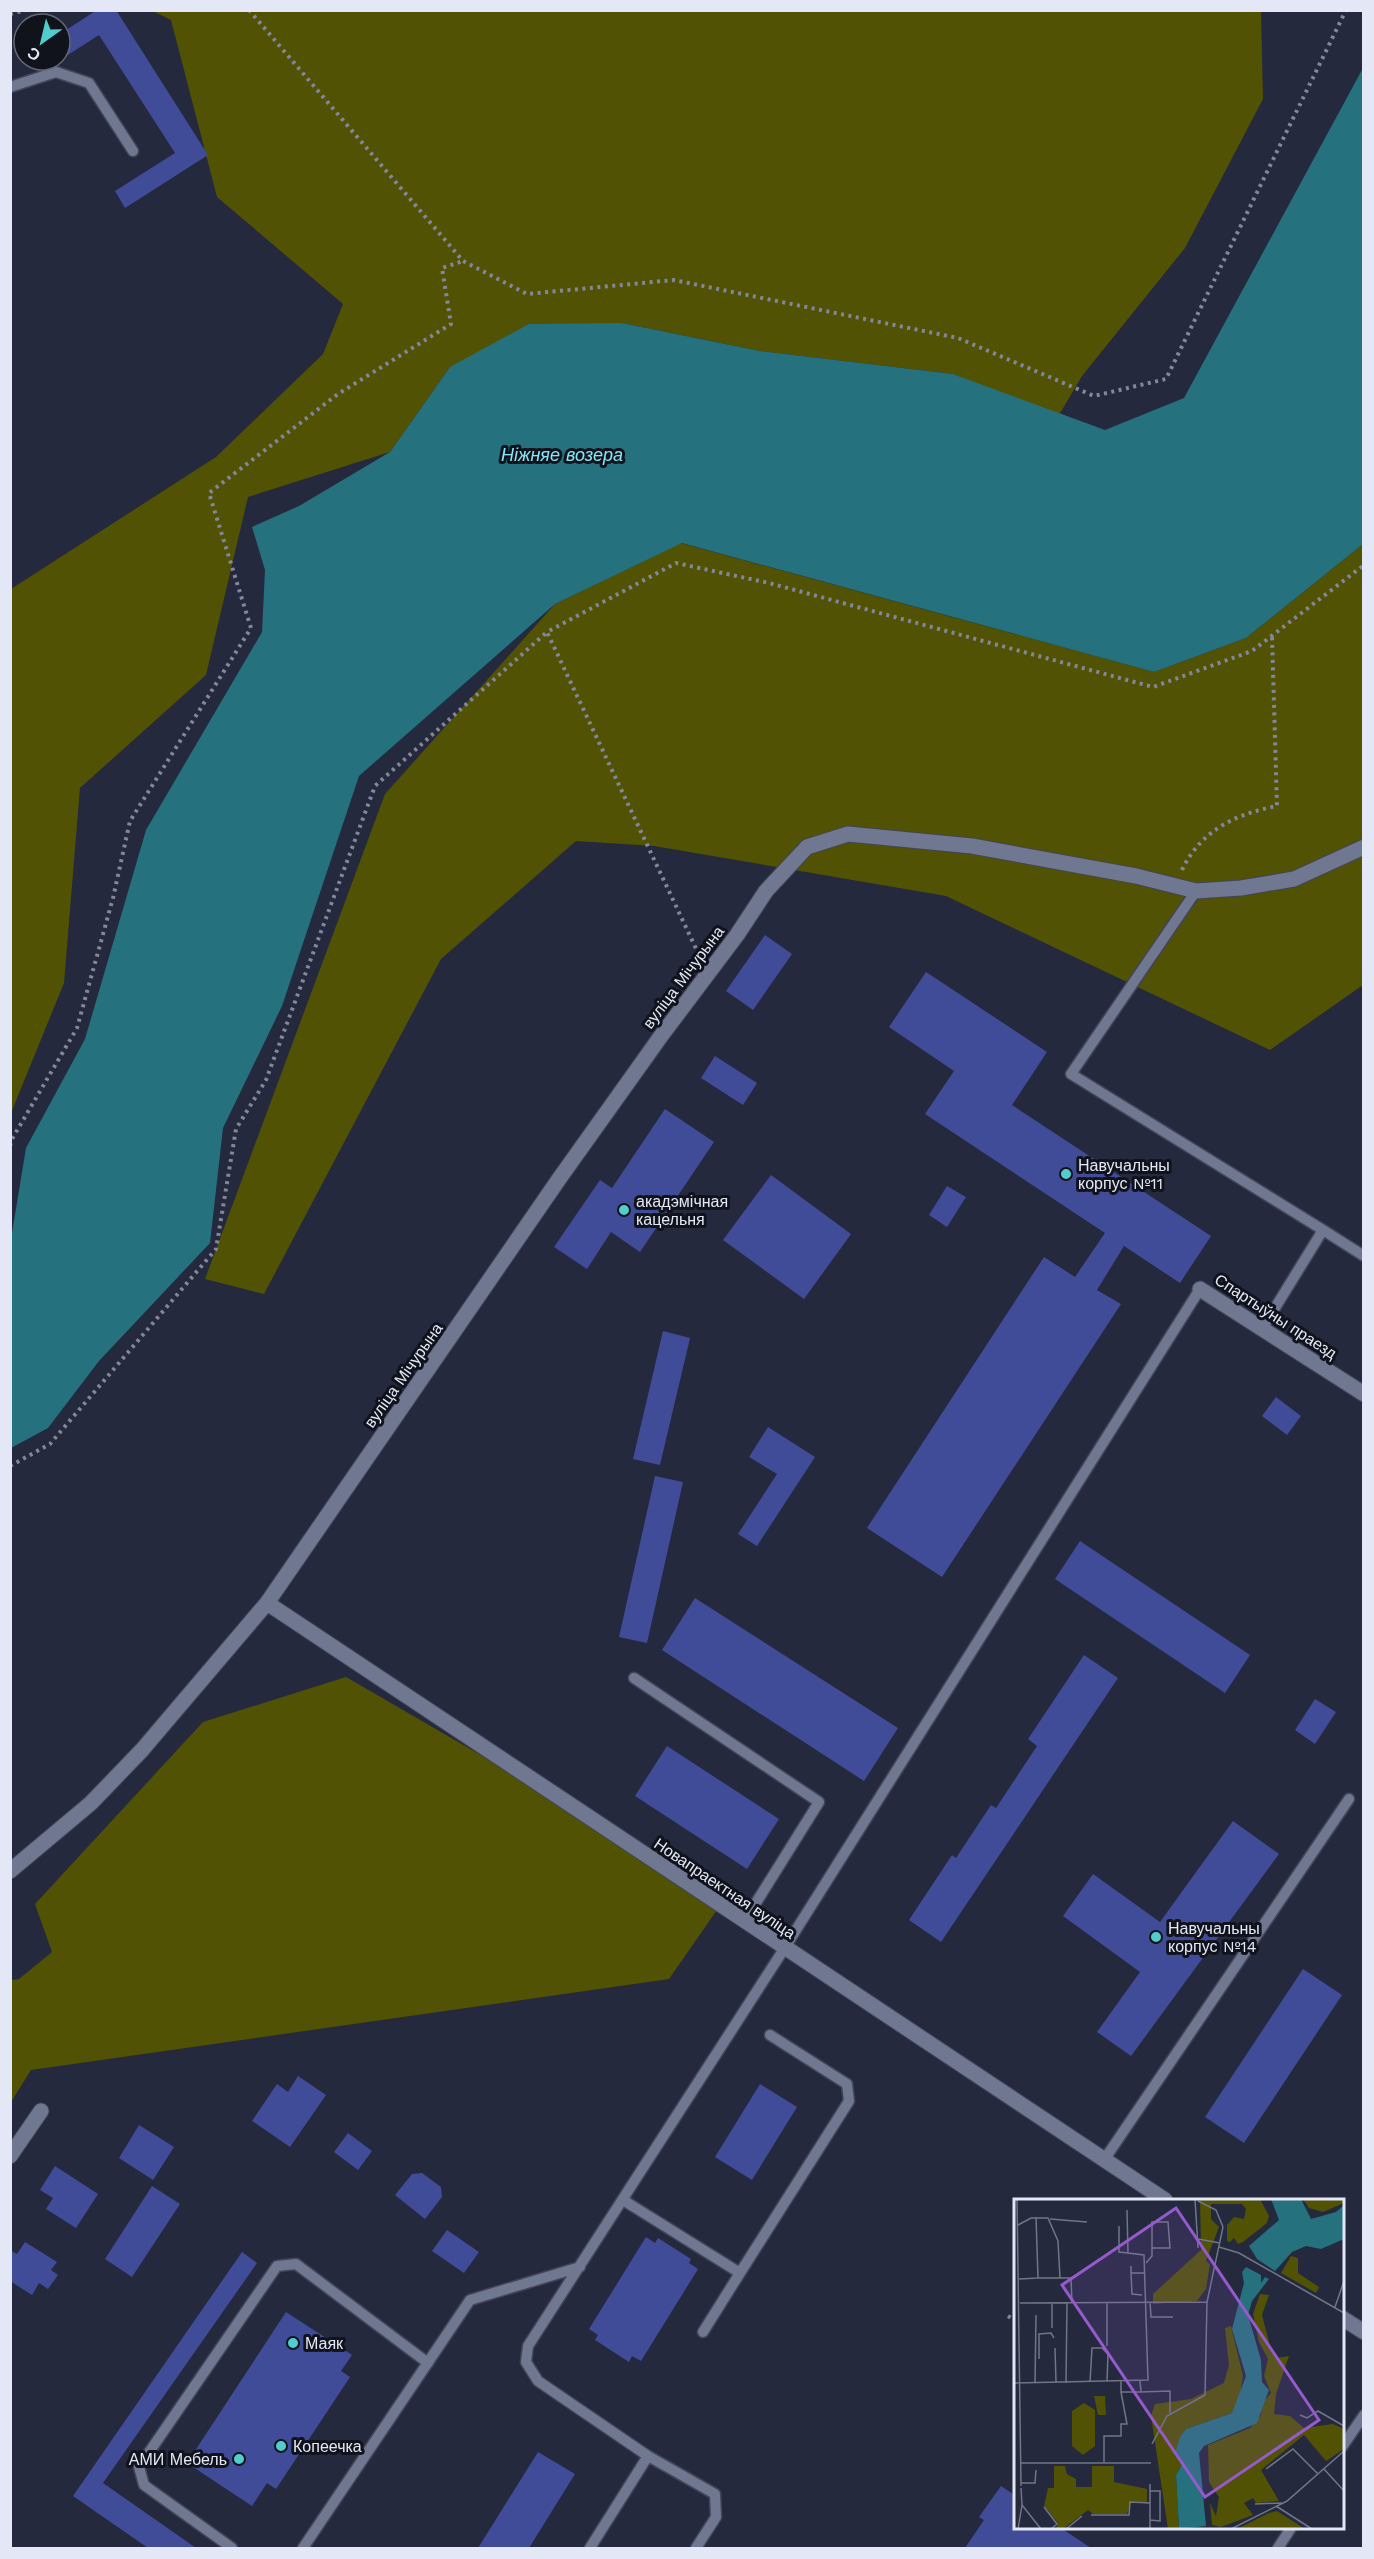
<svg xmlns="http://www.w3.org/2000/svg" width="1374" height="2559" font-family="'Work Sans',sans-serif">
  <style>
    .green { fill: #515204 }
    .water { fill: #26717e }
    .building { fill: #414c99 }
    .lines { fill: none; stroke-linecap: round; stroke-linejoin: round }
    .service-casing { stroke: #414557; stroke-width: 13 }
    .minor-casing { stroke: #414557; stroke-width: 17 }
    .path { stroke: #838799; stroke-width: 4; stroke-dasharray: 3 4.5; stroke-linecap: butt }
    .service { stroke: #707790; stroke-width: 10 }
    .minor { stroke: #707790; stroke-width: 15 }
    .poi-dot { fill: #52cdce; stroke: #10131c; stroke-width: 2 }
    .labels { text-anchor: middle; stroke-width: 6; stroke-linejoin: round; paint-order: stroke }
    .street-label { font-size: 16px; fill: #e4e8f6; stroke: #10131c }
    .poi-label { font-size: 16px; fill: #e4e8f6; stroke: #10131c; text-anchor: start }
    .water-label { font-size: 18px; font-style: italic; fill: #87e5f7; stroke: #10131c }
    .inset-road { fill: none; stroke: #717588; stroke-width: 1.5 }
    .view { fill: #955bcd; fill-opacity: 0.15; stroke: #955bcd; stroke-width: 3 }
    .inset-edge { fill: none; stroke: #e4e8f6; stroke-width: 3 }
  </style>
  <rect width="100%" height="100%" fill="#24293e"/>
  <path class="green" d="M153,11h1108l2,88 -78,149 -103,128 -23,39 -106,-41 -193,-23 -138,-28 -172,44 -60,85 -142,45 -42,178 -126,113 -16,195 -53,130v-524l205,-132 107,-103 20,-50 -126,-107 -46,-177z
    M681,543l473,129 92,-34 117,-94v441l-93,65 -324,-154 -292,-50 -78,-5 -135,118 -177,335 -59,-15 180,-485 170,-190z
    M346,1677l380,220 -57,82 -638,91 -20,32v-122l8,-1 33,-27 -17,-48 168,-182z"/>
  <path class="water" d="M1363,68v476l-117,94 -92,34 -472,-129 -127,61 -196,172 -77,230 -59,122 -13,115 -111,118 -51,67 -37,20v-209l15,-91 59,-109 61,-209 116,-198 3,-62 -13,-43 47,-21 91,-54 60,-85 79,-43 93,-1 138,28 193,23 152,56 79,-32z"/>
  <path class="building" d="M97,10h19l92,145 -83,53 -10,-17 60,-38 -76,-118 -39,25v-26z
    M765,935l27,19 -39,56 -27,-19z
    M926,972l121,80 -35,53 199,131 -31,47 -56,-37 -27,44 24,14 -179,273 -75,-49 177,-271 31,20 30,-44 -180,-119 29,-43 -65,-44z
    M715,1056l42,27 -14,22 -42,-27z
    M665,1109l49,33 -74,110 -29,-20 -24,37 -33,-22 46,-67 12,8z
    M771,1175l80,59 -47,65 -81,-59z
    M947,1186l19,11 -19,30 -18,-12z
    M663,1331l27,7 -30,127 -27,-6z
    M1276,1397l25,19 -14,19 -25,-19z
    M768,1427l47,30 -58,89 -19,-12 39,-60 -28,-17z
    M655,1476l28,6 -36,161 -28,-6z
    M1080,1541l170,114 -25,38 -170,-114z
    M695,1598l203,130 -34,53 -202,-131z
    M1084,1655l34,23 -177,264 -32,-22 43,-65 4,3 35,-53 5,3 41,-62 -9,-7z
    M1315,1699l21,13 -21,32 -20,-14z
    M667,1746l112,73 -32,50 -112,-73z
    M1233,1821l46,33 -148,202 -34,-24 43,-60 -77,-56 30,-42 67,48z
    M1303,1969l39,26 -98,148 -39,-26z
    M298,2076l28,19 -36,52 -38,-26 25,-37 11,8z
    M760,2084l37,23 -45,73 -37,-23z
    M139,2125l35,22 -21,33 -34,-22z
    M348,2133l24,18 -14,19 -24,-18z
    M55,2166l43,28 -22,34 -30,-19 7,-11 -13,-8z
    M422,2173l19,14 1,10 -17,22 -30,-24 17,-21z
    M152,2186l28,18 -48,73 -27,-18z
    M447,2230l32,22 -15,21 -32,-22z
    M646,2237l9,6 3,-5 33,21 -2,4 9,6 -57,92 -9,-5 -3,6 -34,-22 3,-5 -9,-6z
    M25,2242l32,20 -6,8 7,5 -10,14 -9,-6 -7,12 -22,-14v-31l7,4z
    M242,2252l15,11 -154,220 93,65h-48l-75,-52z
    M286,2312l66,43 -11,16 9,6 -74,112 -9,-6 -15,23 -65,-43z
    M538,2452l37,22 -46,74h-51z
    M1001,2486l15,10v32h45l30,20h-126l19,-28 -5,-3z"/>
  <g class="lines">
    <g class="service-casing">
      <path id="service" d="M10,87l46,-15 33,11 44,68
        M1196,891l-125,183 252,156 -61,99
        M1323,1230l41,26
        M634,1678l185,124 -75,120
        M1104,2160l245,-361
        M623,2200l117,73 -37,59
        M740,2273l109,-172 -2,-17 -77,-49
        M1342,2447l22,-32
        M648,2456l67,38 1,23 -20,31
        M232,2548l-88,-63 -5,-18 138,-201 19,-2 132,99
        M303,2548l167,-248 110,-33
        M590,2548l58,-92 -110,-75 -12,-19 2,-16 256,-397 416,-660
        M1278,2548l13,-20"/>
    </g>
    <g class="minor-casing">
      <path id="minor" d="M1200,1289l164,105
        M267,1603l898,597
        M10,1871l81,-68 51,-53 125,-147 292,-424 102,-143 76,-101 29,-44 41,-44 41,-13 124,12 164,30 60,15 45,-3 53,-9 70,-32
        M10,2156l31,-45
        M1342,2318l22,14"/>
    </g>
    <path class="path" d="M249,10l214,251 64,33 147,-14 284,58 136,58 72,-17 180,-369
      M10,14l16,-4
      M1182,870c19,-40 54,-56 95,-64l-5,-170
      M699,955l-152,-323 129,-69 93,20 384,104 99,-36 112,-86
      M10,1146l2,-7 65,-111 36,-130 17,-77 121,-193 -42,-135 129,-99 113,-70 -9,-56 21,-7
      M10,1466l40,-22 166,-195 20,-120 30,-49 109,-294 172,-154
      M1008,2316l8,5"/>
    <use href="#service" class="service"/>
    <use href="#minor" class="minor"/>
  </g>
  <g class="poi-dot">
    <circle cx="1066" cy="1174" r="6"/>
    <circle cx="624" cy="1210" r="6"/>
    <circle cx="1156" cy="1937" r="6"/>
    <circle cx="293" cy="2343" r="6"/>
    <circle cx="281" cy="2446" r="6"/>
    <circle cx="239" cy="2459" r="6"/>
  </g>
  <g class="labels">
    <g class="street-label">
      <text transform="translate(683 977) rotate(-53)" y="6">вуліца Мічурына</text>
      <text transform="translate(1276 1316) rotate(33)" y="6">Спартыўны праезд</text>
      <text transform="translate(403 1375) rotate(-55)" y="6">вуліца Мічурына</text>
      <text transform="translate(725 1888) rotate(34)" y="6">Новапраектная вуліца</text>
    </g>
    <g class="poi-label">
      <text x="1078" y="1171">Навучальны<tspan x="1078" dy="18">корпус №11</tspan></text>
      <text x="636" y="1207">акадэмічная<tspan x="636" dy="18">кацельня</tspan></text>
      <text x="1168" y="1934">Навучальны<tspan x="1168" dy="18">корпус №14</tspan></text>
      <text x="305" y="2349">Маяк</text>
      <text x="293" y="2452">Копеечка</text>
      <text x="227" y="2465" text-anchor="end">АМИ Мебель</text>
    </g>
    <g class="water-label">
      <text x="562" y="461">Ніжняе возера</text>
    </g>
  </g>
  <g transform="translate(1014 2199)">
    <rect width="330" height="330" fill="#24293e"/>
    <path d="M186,0h60l9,17 -2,7 -24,19 -5,2 -4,-6 -4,4 -3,-1v-16l7,-8 10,2 2,-10 -4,-5h-31v15l8,8 -13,34 4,3 -4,25 -9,12 -44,3v-10l48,-44zM289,0h41v4l-21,9 -14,-4zM277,57l7,2v15l21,14 -3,6 -35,-20zM246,95l9,1 -7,20 8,31 7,12 12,-2 -13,38 -2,20 16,2 14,12 29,-4 11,5v20l-18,12 -22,-26 -43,35 18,31 -23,2 -3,-5 -9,5 9,12 -32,12 -9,-2 -2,-22 6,13 3,-19 -10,-15 -1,-37 42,-17 11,-13 1,-11 9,-11 -7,-17 4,-17 -9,-17 -6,-28zM217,127l12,50 -4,25 -7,12 -46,16 -11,25 7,10 -6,11 3,54h-11l-17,-113 4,-12 36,-5 33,-16 5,-18 -4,-37zM80,197h11l1,19h-8zM70,204l11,7v36l-12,9 -11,-9v-35zM40,267h11l2,8 9,5v8h16v-21h22v16l33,7v13h-16l-4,12h-34l-5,-4 -25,19h-7l2,-6 -14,-17 4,-18h6zM263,312l28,18h-68l32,-16z" fill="#515204"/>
    <path d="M257,0h30l10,20 25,-7 8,-7v34l-23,10 -15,-3 -14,6 -17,19 -18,-12 -8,-13 30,-26zM232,68l15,8v8l4,-6 4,2 -17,22 -4,14 13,45 1,22 7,8 -12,33 -53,23 -5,7 7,73 -27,3 -3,-54 6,-11 -7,-10 5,-17 6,-8 46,-16 14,-37 -14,-47 12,-46 -2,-11z" fill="#26717e"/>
    <path class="inset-road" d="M3,0l4,287M181,0l3,49M22,18l2,61h33l1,25M36,20l37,3M4,26l13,-7h17l10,23 2,37M105,27v26l9,1M184,40l22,4M205,48l20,6 105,60M132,64l6,-7v-34h16l2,26h-18M117,67v7h14M117,74l1,21 10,1M5,80l19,-1M136,103l1,15h22M6,104l187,-1M321,108l9,-26M38,129v-24M93,147v-43M41,149l1,34M25,160v-25l12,-1 3,5M107,182v11h20M126,182l1,11 29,-1v22M76,183l2,-34h10l6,6 -1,27M0,184l134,-3 -4,-125 -16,-2 -1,-43M21,184l1,-68M52,184l1,-80M286,216l7,3 11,-7 26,15M138,245l15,-28 38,-21 2,-93 16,-75 -7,-17 -18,-9M90,263v-26h17v-12h6l-6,-32M7,264h130M252,270l27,-20 25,25M310,270l20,22M7,284h14l1,-13M7,289l1,17 19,24M136,292h10v30l-10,-1M241,305l27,-1M262,307l36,23M30,308l13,17 -6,5M77,316h38l1,-13 20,1M4,330l4,-24M52,330l16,-13M136,330v-45M217,330l56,-28 57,-50"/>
    <path class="view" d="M162,9l143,212 -114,77 -143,-212z"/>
    <rect width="330" height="330" class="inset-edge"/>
  </g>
  <rect width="1374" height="2559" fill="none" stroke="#e4e8f6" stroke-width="24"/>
  <g transform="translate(42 42) rotate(214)"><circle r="28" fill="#10131c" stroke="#656873" stroke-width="1.5"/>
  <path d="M0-4.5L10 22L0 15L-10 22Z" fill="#52cdce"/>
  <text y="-9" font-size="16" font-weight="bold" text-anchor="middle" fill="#e4e8f6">С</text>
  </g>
</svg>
